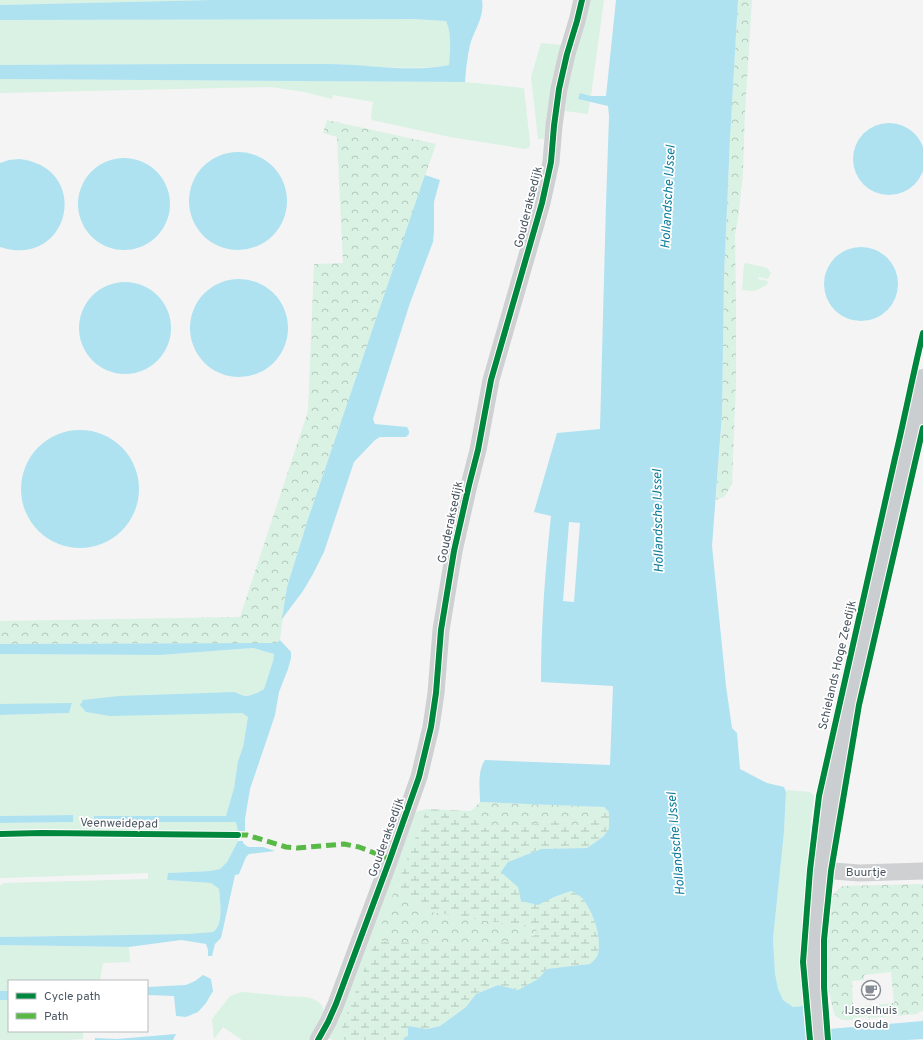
<svg xmlns="http://www.w3.org/2000/svg" width="923" height="1040" font-family="Overpass,sans-serif">
  <style>
    .grass { fill: #d9f2e3 }
    .forest { fill: url(#forest-crowns); fill-rule: evenodd }
    .wetland { fill: url(#wetland-marsh) }
    .water { fill: #aee2f0 }
    .pier { fill: #f4f4f4 }
    .lines { fill: none; stroke-linecap: round; stroke-linejoin: round }
    .minor { stroke: #ced0d2; stroke-width: 17 }
    .major { stroke: #caced1; stroke-width: 22 }
    .quiet { stroke: #58b947; stroke-width: 5; stroke-dasharray: 10 5; stroke-linecap: butt }
    .cycleway-casing { stroke: #fff; stroke-width: 8 }
    .cycleway { stroke: #00873e; stroke-width: 6 }
    .labels { text-anchor: middle; stroke-width: 3.5; stroke-linejoin: round; paint-order: stroke }
    .street-label { font-size: 12px; fill: #4a5661; stroke: #fff }
    .poi-label { font-size: 12px; fill: #4a5661; stroke: #fff }
    .water-label { font-size: 13px; font-style: italic; fill: #0c7c9b; stroke: #fff }
  </style>
  <defs>
    <pattern id="forest-crowns" width="20" height="18" patternUnits="userSpaceOnUse"><rect width="20" height="18" fill="#d9f2e3"/><path d="M2 6a3 3 0 1 1 6 0M12 15a3 3 0 1 1 6 0" fill="none" stroke="#b2c7bb"/></pattern>
    <pattern id="wetland-marsh" width="20" height="14" patternUnits="userSpaceOnUse"><rect width="20" height="14" fill="#d9f2e3"/><path d="M1 5h8M5 5V1M11 12h8M15 12V8" fill="none" stroke="#b2c7bb"/></pattern>
  </defs>
  <rect width="100%" height="100%" fill="#f4f4f4"/>
  <path class="grass" d="M0,0h211l-211,5z
    M589,0h15l-13,96 -11,-3 -2,6 12,3 -2,12 -23,-3 3,-28z
    M413,19l33,2c6,14 4,29 3,44 -43,7 -87,-1 -130,-1 -107,0 -213,0 -319,1v-45z
    M541,43l21,2 -11,44 -7,50h-6l-7,-62z
    M0,79l465,3 59,6 6,55v4l-5,2 -75,-12 -78,-17 -1,-4 2,-14 -40,-7 -1,4 -28,-7 -33,-5 -271,6z
    M746,263l21,5 4,5 -3,6 -9,-2 -1,2 10,2 -1,4 -13,6 -12,-1 2,-26z
    M253,648l21,6 -1,7 -9,28 -10,6h-14l2,18 6,4 -5,30 -5,14 -4,27 -8,28h-132l1,6h142l1,9v10l-11,21 -7,7 -10,2 -42,2 -1,7 44,3 8,6c1,12 5,35 -6,43l-26,2 -187,3v-51l3,-3 145,-4v-6l-147,5h-1v-55l73,-1v-7l-73,1v-101l69,-2 3,-9h-72v-50l160,1z
    M787,790l23,2 4,4 -3,25 -10,115v52l2,9v9l-10,1 -10,-7 -5,-11 -3,-16 -2,-34 11,-107 2,-39z
    M427,809l-90,231h-4l-5,-2 87,-226z
    M0,945l129,2 1,15 -27,1 -3,18h-91v10h-9z
    M241,992c15,1 29,3 44,4 8,1 17,0 25,2 5,2 13,5 13,11 1,6 -11,25 -14,31h-67l-19,-13 -9,12 -2,-20 18,-23z
    M0,1000h9v31h74v8l-17,1h-66z"/>
  <path class="forest" d="M738,0h14l-7,112 -2,62 -5,44 -3,16 1,72v76l-4,102 -8,13 -8,3 6,-86 2,-137 6,-138z
    M327,120l109,24 -128,375 -21,68 -7,53 -4,3 -276,1v-23l240,-4 68,-206 6,-147 29,-1 -6,-126 -14,-4z
    M480,802l124,5 -9,13 -19,7 -12,-8 -41,7 -42,2 -10,-17z
    M923,884v127l-5,1v2l-50,4v-2l-15,2v2h-11l-7,-4 -4,-14 -1,-8 -2,-2 -1,-84c3,-10 7,-17 16,-22zM891,972l3,31 -41,4 -1,-26 12,-1v-5z
    M395,889l21,11 9,11 110,17 4,6 -16,5 -39,7 -109,-5z"/>
  <path class="wetland" d="M604,807l5,5v16l-5,8 -17,12 -46,1 -33,13 46,35 17,-6c3,2 8,4 11,7 11,13 20,38 16,56 -1,4 -5,7 -8,10l-19,2 -24,3 -9,10 -20,11 -21,-5 -21,9 -10,13 -26,19 -13,3 -19,-3v9l-5,5h-66l38,-99 109,5 39,-7 16,-5 -4,-6 -110,-17 -9,-11 -21,-11 32,-80 44,2 10,17 42,-2 41,-7 12,8 19,-7z"/>
  <path class="water" d="M211,0h271c3,17 -8,30 -12,45 -3,12 -4,25 -5,37l-465,-3v-14c109,-1 219,-1 328,-1 39,0 82,9 121,1 1,-15 3,-31 -3,-44l-33,-2 -413,1v-15z
    M616,0h122l-8,139 -6,138 -2,137 -10,132 14,140 6,42 5,5 3,36 27,14 17,4 2,5 -2,40 -11,107 2,34 3,16 5,11 10,7 10,-1 2,25 118,-10v18l-16,1h-504l5,-5v-9l19,3 13,-3 26,-19 10,-13 22,-9 20,5 20,-11 9,-10 24,-3 19,-2c3,-3 7,-6 8,-10 4,-17 -5,-43 -16,-56 -3,-3 -8,-5 -11,-7l-17,6 -16,8 -17,-4 -3,-14 -17,-15 7,-10 33,-13 46,-1 17,-12 5,-8v-16l-5,-5 -124,-5c0,-14 -3,-30 5,-42l125,5 3,-79 -72,-4c0,-55 4,-111 10,-166l-17,-4 23,-79 43,-4 6,-225 3,-88 -1,-10 -30,-7 2,-6 11,3h15z
    M853 159a36 36 0 1 1 72 0a36 36 0 1 1-72 0Z
    M189 201a49 49 0 1 1 98 0a49 49 0 1 1-98 0Z
    M78 204a46 46 0 1 1 92 0a46 46 0 1 1-92 0Z
    M19,159c74,8 51,111 -19,88v-84l9,-3z
    M425,175l15,5 -6,22v29l-1,11 -23,61 -37,116 2,5 32,3 2,4v3l-3,3h-26l-5,3 -21,22 -30,90 -11,22 -10,17 -21,28 5,-32 21,-68z
    M824 284a37 37 0 1 1 74 0a37 37 0 1 1-74 0Z
    M190 328a49 49 0 1 1 98 0a49 49 0 1 1-98 0Z
    M79 328a46 46 0 1 1 92 0a46 46 0 1 1-92 0Z
    M21 489a59 59 0 1 1 118 0a59 59 0 1 1-118 0Z
    M280,640l11,12v6l-3,11 -9,23 -4,23 -7,21 -18,53 -5,30v12h-7l-2,-9h-142v-6h132l8,-28 4,-27 5,-14 5,-30 -6,-4 -132,3 -24,-4 -6,-7 3,-5 36,-4 116,-4c11,7 19,3 29,-3l9,-28 1,-7 -21,-6 -93,7 -160,-1v-10l276,-1z
    M72,703l-3,10 -69,2v-11z
    M73,815v7l-73,1v-7z
    M238,841h5v2l5,4h15l12,4 -26,3 -3,3 -7,17 -4,1 -14,63 -6,6 -3,12h-4v-6l-2,-6 -25,-4 -52,7 -129,-2v-8l187,-3 26,-2c11,-7 7,-31 6,-43l-8,-6 -44,-3 1,-7 42,-2 10,-2 7,-7z
    M203,975l8,4 2,12 -7,12 -8,9 -12,5 -10,-1 -2,-20 -27,-1v-8l39,-2 9,-4z
    M0,991h9v9h-9z
    M176,1034l-3,6h-78v-2l22,1z"/>
  <path class="pier" d="M569,522l11,1 -6,79 -11,-1z
    M803,1006h2l2,23 23,-2 1,13h-25z"/>
  <g class="lines">
    <path class="minor" d="M821,870l38,3 64,-2
      M318,1040l10,-18 8,-18 54,-145 29,-82 12,-50 5,-34 5,-63 13,-79 15,-66 9,-35 13,-70 51,-177 9,-41 3,-36 5,-37 8,-35 10,-33 5,-21"/>
    <path class="major" d="M850,701l51,-228 22,-93
      M818,1040l-5,-82 8,-88 9,-77 19,-85"/>
    <path class="quiet" d="M238,835h9l39,12 11,1 47,-4 15,3 31,12"/>
    <g class="cycleway-casing">
      <path id="cycleway" d="M0,834l41,-1 197,2
        M318,1040l10,-18 8,-18 54,-145 29,-82 12,-50 5,-34 5,-63 13,-79 15,-66 9,-35 13,-70 51,-177 9,-41 3,-36 5,-37 8,-35 10,-33 5,-21
        M810,1040l-7,-78 7,-92 9,-74 76,-338c10,-42 18,-84 28,-125
        M828,1040l-4,-53v-47l7,-69 28,-166 64,-277"/>
    </g>
    <use href="#cycleway" class="cycleway"/>
  </g>
  <defs>
    <g id="cafe-ring" transform="scale(1)"><circle r="9.5" fill="#fff" stroke="#868d94" stroke-width="1.5"/><path d="M-5.5-4.5H6V0H3Q3 3.5 0 3.5H-2.5Q-5.5 3.5-5.5 0ZM3-3.2v2h1.7v-2ZM-6 4.5H4V6H-6Z" fill="#868d94"/></g>
  </defs>
  <g fill-rule="evenodd">
    <use href="#cafe-ring" x="871" y="990"/>
  </g>
  <g class="labels">
    <g class="street-label">
      <text transform="translate(528 207) rotate(-76)" y="4">Gouderaksedijk</text>
      <text transform="translate(450 522) rotate(-78)" y="4">Gouderaksedijk</text>
      <text transform="translate(837 665) rotate(-77)" y="4">Schielands Hoge Zeedijk</text>
      <text transform="translate(119 823) rotate(1)" y="4">Veenweidepad</text>
      <text transform="translate(386 837) rotate(-70)" y="4">Gouderaksedijk</text>
      <text x="866" y="876">Buurtje</text>
    </g>
    <g class="poi-label">
      <text x="871" y="1014">IJsselhuis<tspan x="871" dy="14">Gouda</tspan></text>
    </g>
    <g class="water-label">
      <text transform="translate(667 197) rotate(-87)" y="5">Hollandsche IJssel</text>
      <text transform="translate(657 521) rotate(-91)" y="5">Hollandsche IJssel</text>
      <text transform="translate(675 844) rotate(-95)" y="5">Hollandsche IJssel</text>
    </g>
  </g>
  <rect x="8" y="980" width="140" height="52" fill="#ffffff" stroke="#b7bbc0"/>
  <rect x="16" y="993" width="20" height="6" fill="#00873e" stroke="#b7bbc0"/>
  <text x="44" y="1000" font-size="12" fill="#4a5661">Cycle path</text>
  <rect x="16" y="1013" width="20" height="6" fill="#58b947" stroke="#b7bbc0"/>
  <text x="44" y="1020" font-size="12" fill="#4a5661">Path</text>
</svg>
